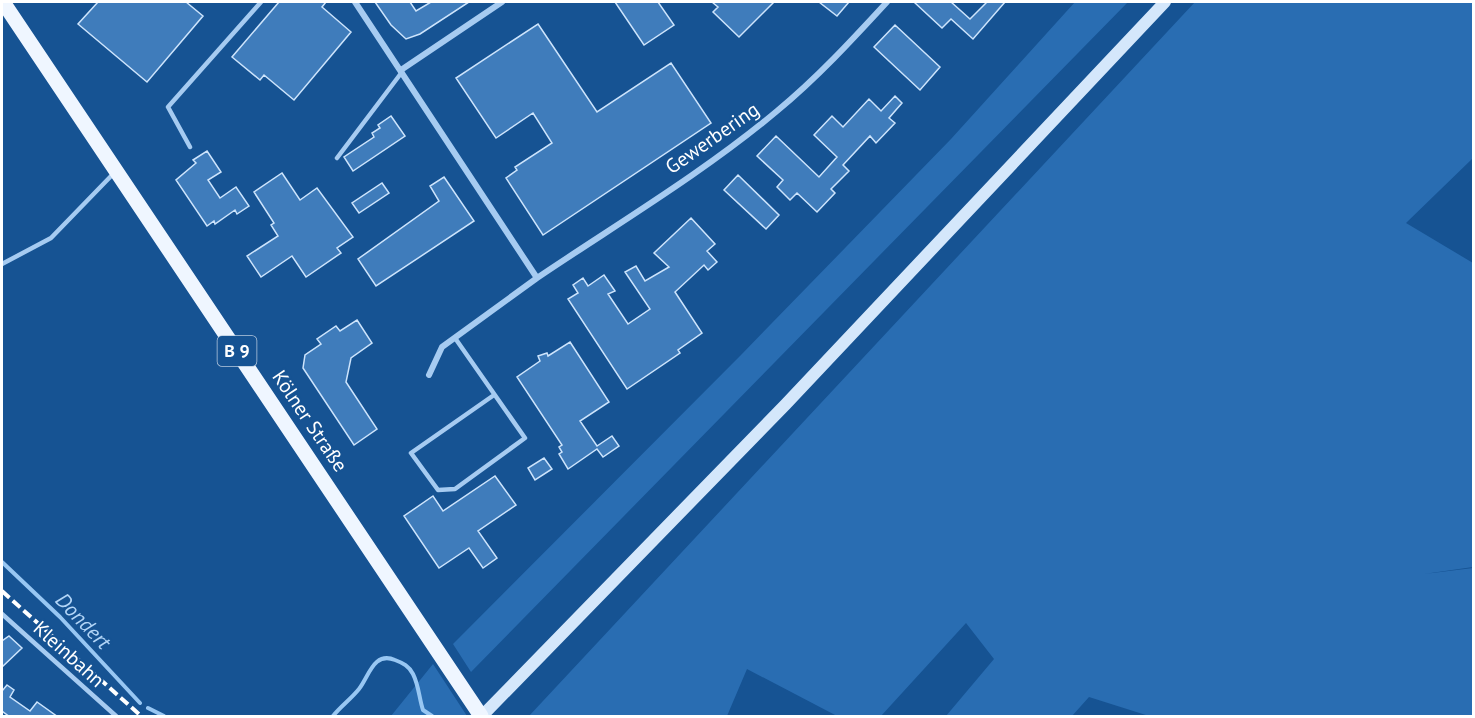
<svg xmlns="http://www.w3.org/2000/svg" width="1475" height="718" font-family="'PT Sans',sans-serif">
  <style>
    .green { fill: #296db2 }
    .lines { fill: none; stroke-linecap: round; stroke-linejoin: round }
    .stream { stroke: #98c7f3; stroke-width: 4 }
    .building { fill: #3f7cbb; stroke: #cde4fc; stroke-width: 1.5 }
    .service { stroke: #a6cbf1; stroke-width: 4.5 }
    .minor { stroke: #a6cbf1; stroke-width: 6 }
    .secondary { stroke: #d4e7fb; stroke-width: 12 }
    .primary { stroke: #eff6ff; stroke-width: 15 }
    .rail { stroke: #fff; stroke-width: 4; stroke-dasharray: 10 4.5; stroke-linecap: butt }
    .labels { text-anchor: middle; stroke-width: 4.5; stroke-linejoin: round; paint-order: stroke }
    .shield { fill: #165393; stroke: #b9cbdf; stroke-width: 1.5 }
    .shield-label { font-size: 18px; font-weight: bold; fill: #fff }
    .street-label { font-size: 20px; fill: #fff; stroke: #165393 }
    .water-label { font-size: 21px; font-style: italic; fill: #b2d5f7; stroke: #165393 }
  </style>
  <rect width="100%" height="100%" fill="#165393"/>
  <path class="green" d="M1075,2h53l-657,670 -18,-28 287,-288 211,-217z
    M1195,2h278v156l-67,65 67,40v304l-49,7 49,-6v148h-324l-60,-19 -17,19h-126l48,-57 -28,-36 -85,93h-44l-90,-47 -20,47h-198z
    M433,664l34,52h-76z"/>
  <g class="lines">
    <path class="stream" d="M2,562l58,55 80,86
      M148,708l16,8
      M333,716c8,-10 18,-17 26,-27 10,-13 15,-38 36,-29 8,3 14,6 18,14 6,12 6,24 10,36l9,6"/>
  </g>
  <path class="building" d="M98,2h88l17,14 -56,66 -69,-58z
    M279,2h47l-4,5 29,25 -57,68 -30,-25 -4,5 -28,-23z
    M375,2h35l6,9 15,-9h38l-49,32 -14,5 -15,-14z
    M615,2h43l16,23 -30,20z
    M712,2h62l-35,35 -26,-25 5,-5z
    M819,2h30l-12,14z
    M914,2h37l19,17 17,-17h18l-32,37 -22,-20 -9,9z
    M538,24l59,88 74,-49 40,60 -168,112 -37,-57 11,-8 -2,-3 37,-24 -19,-30 -37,25 -40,-60z
    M895,25l45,42 -20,23 -46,-43z
    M895,96l7,7 -13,15 6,5 -19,20 -6,-7 -27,29 6,6 -18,18 4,4 -18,19 -20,-19 -7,7 -13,-13 6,-7 -26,-24 19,-20 43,41 18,-20 -23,-22 18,-19 11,11 26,-28 12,12z
    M391,116l14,20 -52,35 -9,-14 30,-20 -2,-4 8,-5 -2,-3z
    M207,151l14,21 -13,8 12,18 16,-11 13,19 -12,8 -2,-4 -20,14 -1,-3 -7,5 -31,-46 20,-17 -3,-3z
    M282,173l18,27 17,-12 36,49 -16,11 4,5 -35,24 -14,-21 -31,21 -14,-21 31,-20 -7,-11 3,-2 -20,-31z
    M738,175l41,40 -13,14 -42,-39z
    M444,177l30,44 -98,65 -18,-27 81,-58 -9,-15z
    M382,183l7,10 -30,20 -7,-10z
    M691,218l24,26 -8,7 10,11 -9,8 -4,-5 -29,27 27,41 -24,17 2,3 -53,36 -59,-90 10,-6 -5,-8 10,-7 5,8 16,-11 11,16 -7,3 20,30 22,-15 -25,-37 11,-6 9,15 24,-14 -15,-14z
    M357,320l15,23 -21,15 -5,24 31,47 -23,16 -51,-77 2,-13 16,-11 -4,-5 19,-13 4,5z
    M570,342l39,60 -29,19 17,25 15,-10 7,10 -16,11 -6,-8 -29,20 -9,-15 3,-2 -3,-5 3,-2 -45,-68 23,-16 -2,-5 9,-3 1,3z
    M544,458l8,11 -17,11 -7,-12z
    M495,476l21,29 -38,26 19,27 -14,10 -14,-20 -30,20 -35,-52 29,-20 10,15z
    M9,636l13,12 -20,19v-26z
    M7,685l7,5 -4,7 20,14 7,-9 21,15h-48l-8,-6v-20z"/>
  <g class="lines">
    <path class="service" d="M190,147l-22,-40 93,-105
      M337,158l65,-86
      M2,264l49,-26 63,-65
      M455,338l70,100 -70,51 -17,1 -27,-37 83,-58
      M2,614l114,102"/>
    <path class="minor" d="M355,2l182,276c80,-54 166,-105 240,-167 40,-33 75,-71 110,-109
      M401,70l101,-68
      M429,375l13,-28 95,-69"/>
    <path class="secondary" d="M482,716l304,-312 379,-402"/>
    <path class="primary" d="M3,2l478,714"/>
    <path class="rail" d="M2,591l139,125"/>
  </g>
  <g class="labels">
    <rect class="shield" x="217.5" y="336" width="39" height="30" rx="4.5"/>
    <g class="shield-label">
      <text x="237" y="357">B 9</text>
    </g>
    <g class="street-label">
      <text transform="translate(712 138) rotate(-35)" y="7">Gewerbering</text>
      <text transform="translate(310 421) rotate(56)" y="7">Kölner Straße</text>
      <text transform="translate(69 654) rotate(42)" y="7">Kleinbahn</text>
    </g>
    <g class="water-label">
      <text transform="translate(83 621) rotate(46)" y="7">Dondert</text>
    </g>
  </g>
  <rect width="1475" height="718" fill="none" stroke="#ffffff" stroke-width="6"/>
</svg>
